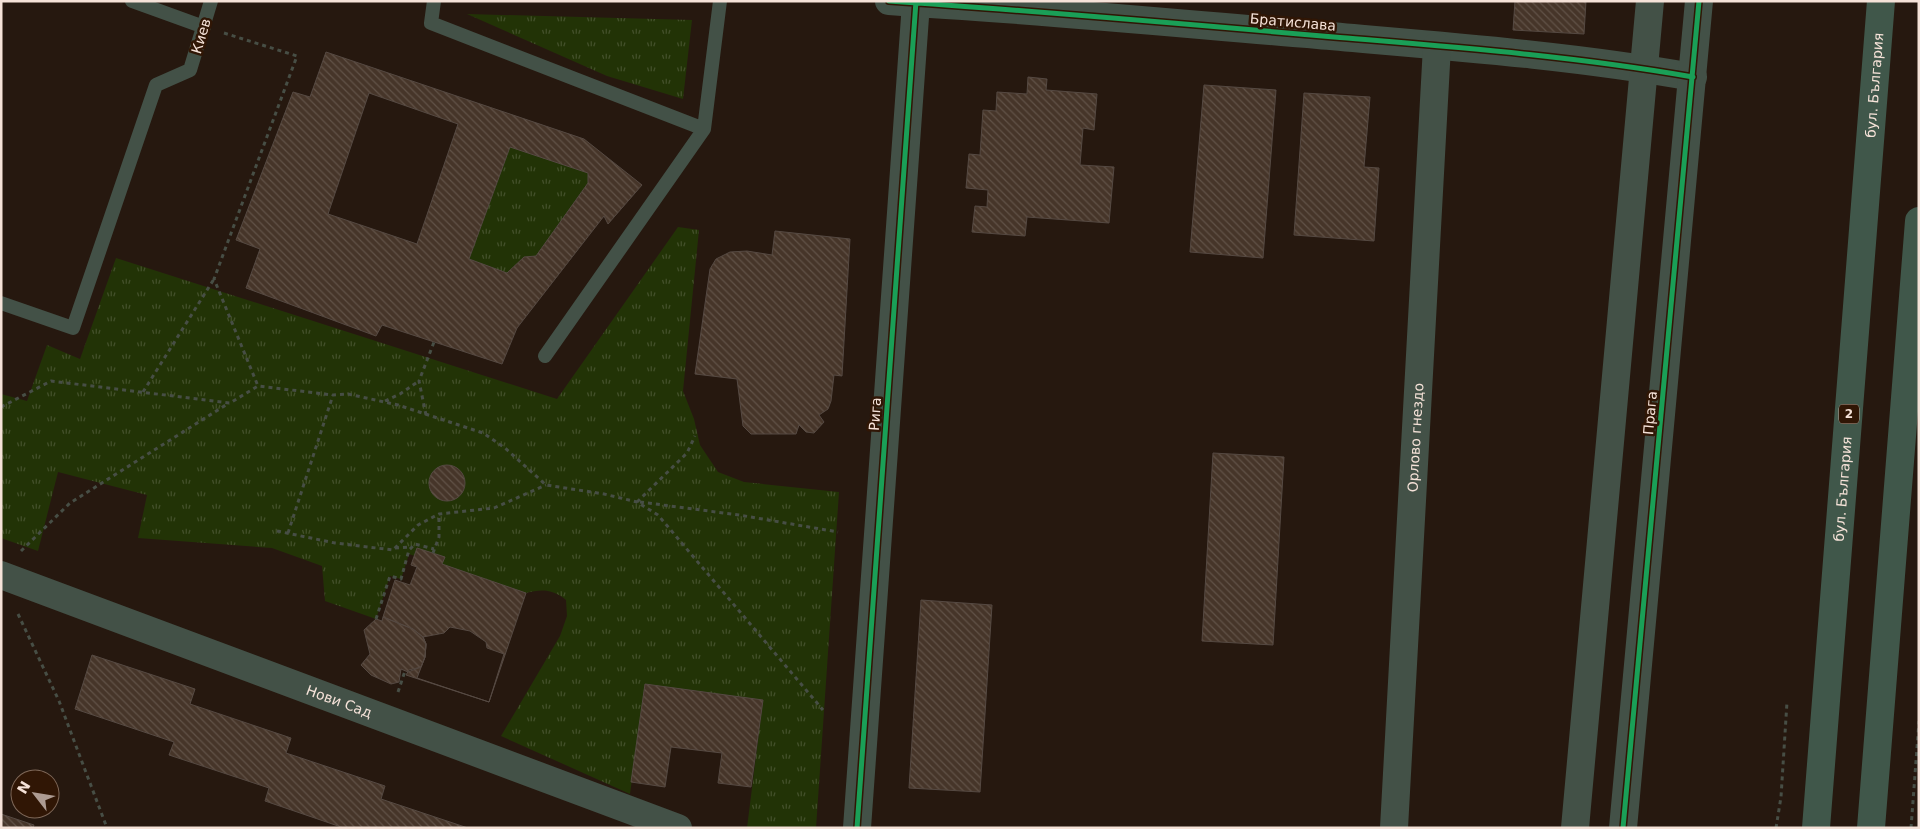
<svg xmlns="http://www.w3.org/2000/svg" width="1920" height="829" font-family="'DejaVu Sans',sans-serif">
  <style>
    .park { fill: url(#park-tufts) }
    .building { fill: url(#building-back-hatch); stroke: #554942; fill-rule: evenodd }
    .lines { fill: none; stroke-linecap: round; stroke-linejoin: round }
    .path { stroke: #474e45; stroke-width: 3; stroke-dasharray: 4 4; stroke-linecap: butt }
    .service { stroke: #435147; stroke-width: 14 }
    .minor { stroke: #435147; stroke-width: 28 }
    .tertiary { stroke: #435147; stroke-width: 28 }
    .trunk { stroke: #40574a; stroke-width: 28 }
    .cycleway-casing { stroke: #301605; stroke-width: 8 }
    .cycleway { stroke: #1a9f57; stroke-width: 5 }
    .labels { text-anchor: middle; stroke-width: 5; stroke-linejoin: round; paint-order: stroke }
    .shield { fill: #301605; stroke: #baa599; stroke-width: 1 }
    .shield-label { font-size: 12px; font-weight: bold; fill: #f5e2d8 }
    .street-label { font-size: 14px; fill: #f5e2d8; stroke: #301605 }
  </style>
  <defs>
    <pattern id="park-tufts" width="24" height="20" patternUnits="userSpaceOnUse" patternTransform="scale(1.25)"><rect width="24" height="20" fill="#223306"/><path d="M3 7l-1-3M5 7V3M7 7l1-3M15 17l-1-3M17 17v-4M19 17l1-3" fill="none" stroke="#43502a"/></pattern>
    <pattern id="building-back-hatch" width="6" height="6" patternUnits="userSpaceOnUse" patternTransform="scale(1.25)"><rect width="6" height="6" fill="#463529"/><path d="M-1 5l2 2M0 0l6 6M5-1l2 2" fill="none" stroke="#615247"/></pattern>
  </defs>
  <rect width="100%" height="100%" fill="#26180f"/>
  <path class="park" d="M467,14l225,6 -9,79 -76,-23z
    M510,147l78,26v10l-52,73 -12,1 -17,16 -38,-14z
    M678,227l21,3 -16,161 11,28 6,26 18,27 26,10 95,10 -23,336h-69l16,-128 -118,-16 -15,110 -129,-58 59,-100 7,-20 -1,-16c-13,-11 -25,-11 -40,-7l-117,-39 -8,25 -11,-3 -14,43 -51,-18 -3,-35 -50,-18 -134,-10 9,-43 -89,-23 -20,79 -37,-13v-144l26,7 20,-56 33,14 36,-101 441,141z"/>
  <path class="building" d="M1515,1h71l-2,33 -71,-4z
    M326,52l258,87 58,46 -34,39 -4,-8 -87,112 -15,36 -120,-39 -6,11 -130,-48 14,-39 -24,-9 57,-148 17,5zM369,93l89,31 -41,120 -89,-30zM510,147l78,26v10l-52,73 -12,1 -17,16 -38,-14z
    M1028,77l19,2 -1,11 51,4 -3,36 -11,-2 -3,37 34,2 -5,56 -82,-6 -2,19 -53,-4 3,-26 12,1 1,-17 -22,-2 3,-34 11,1 3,-45 13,1 1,-19 30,2z
    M1204,85l72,5 -13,168 -73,-6z
    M1304,93l66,4 -6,70 15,1 -5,73 -80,-6z
    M775,231l75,8 -8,137 -8,-1 -3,26 -3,8 -9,6 5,7 -10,11 -8,-1 -7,-7 -3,9h-45l-8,-8 -6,-47 -42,-5 15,-105 6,-10 14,-7 17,-1 25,4z
    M1213,453l71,4 -11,188 -71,-4z
    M429 483a18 18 0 1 1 36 0a18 18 0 1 1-36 0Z
    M417,548l28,9 -3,7 84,29 -37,109 -83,-27 3,-5 12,-3 4,-10 1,-13 -3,-7 -10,-8 -30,-12 12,-37 15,5 7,-18 -6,-2z
    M921,600l71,5 -12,187 -71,-4z
    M383,617l30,12 10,8 3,7 -1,13 -4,10 -13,5 -7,-3 -2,13 -8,2 -20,-9 -10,-10 9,-11 -6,-24 12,-11 6,2z
    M450,627l20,4 16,11 1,6 17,6 -15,48 -72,-24 8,-21 1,-13 -3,-7 21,-4z
    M92,655l103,34 -5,15 101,34 -5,15 99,33 -4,13 87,29h-124l-79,-27 4,-13 -100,-33 5,-13 -99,-33z
    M645,684l118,16 -12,87 -33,-4 4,-30 -51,-6 -6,40 -34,-5z
    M1,814l33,11 -1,3h-32z"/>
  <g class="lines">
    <path class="path" d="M224,33l73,23 -83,223 44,107
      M143,392l71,-113
      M385,401l15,-7 19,-13
      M1,407l50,-26 179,22 28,-17 75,9 15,-1 50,11 85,28 22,15 41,37 58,9 33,8 21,13 165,195
      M426,415l-7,-34 15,-39
      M637,502l50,-49 8,-17
      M640,502l99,13 99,17
      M277,531l58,12 58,7 25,-25 21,-11 55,-6 52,-23
      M288,533l45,-138
      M395,548l17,-1
      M21,551l49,-48 159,-100
      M433,553l6,-16v-23
      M18,614l41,87 48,127
      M376,619l14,-43 11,3 8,-29 6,-6 19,5
      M398,692l7,-21
      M1776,828l5,-31 6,-95
      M1911,828l8,-107"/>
    <path class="service" d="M132,1l72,26
      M434,1l-3,22 273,106
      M1,303l72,25 83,-243 34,-15 21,-69
      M545,356l159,-227 16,-128"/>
    <g class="minor">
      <path d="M916,1v2c134,8 268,21 402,32 125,11 251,20 375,42"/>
      <path id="s1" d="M1,575l677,253"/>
      <path id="s2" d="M1394,828l43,-782"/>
      <path d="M1575,828l75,-827"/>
      <path d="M1623,828l76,-827"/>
    </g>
    <path class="tertiary" d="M857,828l59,-825 -27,-2"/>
    <g class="trunk">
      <path id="s3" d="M1816,828l65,-827"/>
      <path d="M1871,828l48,-607"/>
    </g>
    <g class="cycleway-casing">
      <path id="cycleway" d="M889,1c149,10 297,23 445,36 119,10 240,19 359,40
        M857,828l59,-827
        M1623,828l76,-827"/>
    </g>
    <use href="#cycleway" class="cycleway"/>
  </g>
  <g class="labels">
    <rect class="shield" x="1839" y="404.5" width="20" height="19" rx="4"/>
    <g class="shield-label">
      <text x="1849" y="418">2</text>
    </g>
    <g class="street-label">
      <text transform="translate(1293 22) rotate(5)" y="5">Братислава</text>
      <text transform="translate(201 36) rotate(-73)" y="5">Киев</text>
      <text dy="5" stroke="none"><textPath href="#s3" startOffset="745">бул. България</textPath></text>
      <text transform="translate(1650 413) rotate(-85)" y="5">Прага</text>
      <text transform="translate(875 414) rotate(-86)" y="5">Рига</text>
      <text dy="5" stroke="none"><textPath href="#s2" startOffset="391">Орлово гнездо</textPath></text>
      <text dy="5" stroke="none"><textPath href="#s3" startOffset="340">бул. България</textPath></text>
      <text dy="5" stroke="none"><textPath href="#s1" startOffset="361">Нови Сад</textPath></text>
    </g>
  </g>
  <rect width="1920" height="829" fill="none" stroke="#f5e2d8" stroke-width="5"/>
  <g transform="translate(35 794) rotate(301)"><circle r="24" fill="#301605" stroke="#7f6859"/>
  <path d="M0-4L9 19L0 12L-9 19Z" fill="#ad9b92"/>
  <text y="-8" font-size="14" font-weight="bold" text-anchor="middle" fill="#f5e2d8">N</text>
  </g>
</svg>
